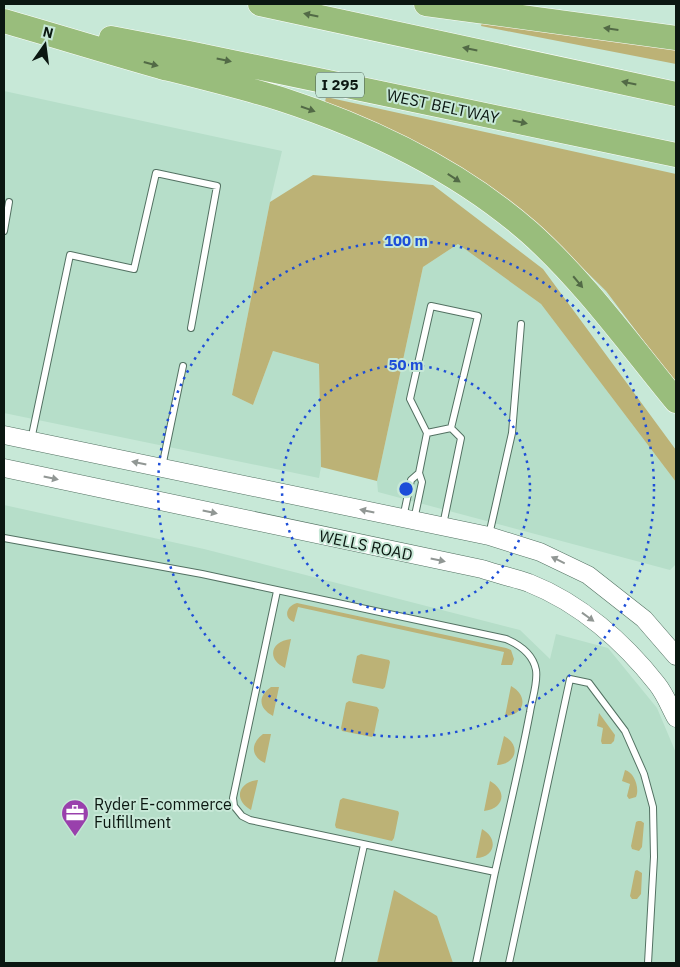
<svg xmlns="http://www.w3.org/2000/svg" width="680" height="967" font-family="'IBM Plex Sans',sans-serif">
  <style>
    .built { fill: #b6dec9 }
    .green { fill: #bcb276 }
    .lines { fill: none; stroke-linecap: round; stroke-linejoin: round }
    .service-casing { stroke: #537162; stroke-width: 8 }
    .secondary-casing { stroke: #537162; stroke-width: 19 }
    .motorway-casing { stroke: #fff; stroke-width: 25 }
    .service { stroke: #fff; stroke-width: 6 }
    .secondary { stroke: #fff; stroke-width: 18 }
    .motorway { stroke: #99bd7c; stroke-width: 24 }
    .oneway { fill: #526a46 }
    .oneway2 { fill: #919794 }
    .ring { fill: none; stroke: #1d4ed8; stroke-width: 2.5; stroke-dasharray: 2.5 5 }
    .labels { text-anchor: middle; stroke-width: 4; stroke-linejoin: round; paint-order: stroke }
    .shield { fill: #c7e8d7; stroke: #43564c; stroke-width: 1 }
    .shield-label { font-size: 15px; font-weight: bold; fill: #0b1711 }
    .street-label { font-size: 16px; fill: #0b1711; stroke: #c7e8d7 }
    .poi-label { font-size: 16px; fill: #0b1711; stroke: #c7e8d7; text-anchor: start }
    .centre { fill: #1d4ed8; stroke: #c7e8d7; stroke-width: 2.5 }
    .ring-label { font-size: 15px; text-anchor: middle; font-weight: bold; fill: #1d4ed8; stroke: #c7e8d7; stroke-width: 4; stroke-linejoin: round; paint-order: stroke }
  </style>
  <rect width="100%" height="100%" fill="#c7e8d7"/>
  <path class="built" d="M4,91l278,60 -12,51 -38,193 21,10 20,-54 46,13 2,103 -2,11 -315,-65z
    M458,244l83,60 135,178v82l-6,6 -292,-78 -1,-11 46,-214z
    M4,505l200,44 316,81 30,29 6,-25 52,14 49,60 19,45v210h-672z"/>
  <path class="green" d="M483,19l193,28v17l-195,-38z
    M326,97l350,77v210l-70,-93 -67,-66 -48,-38 -59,-34 -108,-46z
    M313,175l120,10 110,84 133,181v32l-135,-178 -83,-60 -35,23 -46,214 -56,-14 -2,-103 -46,-13 -20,54 -21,-10 38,-193z
    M297,603l209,45 5,2 3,9 -2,6h-11l3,-13 -206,-45 -4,15c-11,-4 -8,-16 3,-19z
    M291,639l-6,29c-19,-9 -14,-27 6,-29z
    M361,654l28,6 1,2 -5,25 -2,2 -30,-6 -1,-3 5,-24z
    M511,686c18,10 14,29 -6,30z
    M271,687h8l-6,29c-15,-8 -15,-20 -2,-29z
    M349,701l28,6 2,3 -5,24 -2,3 -30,-6 -1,-3 5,-25z
    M599,713l16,22 -1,6 -3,3h-9l-1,-3 2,-13 -6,-2z
    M263,734h8l-6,29c-15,-7 -14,-20 -2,-29z
    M504,736c17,9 13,28 -7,29z
    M625,770c9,2 15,18 11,27l-7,2 -2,-3 3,-12 -8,-3z
    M258,780l-7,30c-18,-10 -13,-28 7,-30z
    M490,781c18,10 14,28 -6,30z
    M343,798l55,13 1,2 -5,25 -2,3 -56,-13 -1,-3 5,-25z
    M638,821h3l3,2 -2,24 -3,4 -7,-2 -1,-3 5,-24z
    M482,829c17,10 13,28 -6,29z
    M637,870l5,3 -1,21 -4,5h-5l-2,-3 5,-25z
    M394,890l43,26 16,47h-76z"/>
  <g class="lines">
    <g class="service-casing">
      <path id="service" d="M4,231l5,-29
        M31,440l39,-185 64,14 22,-96 61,13 -26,142
        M162,467l21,-101
        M403,518l8,-38 8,-7
        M414,520l8,-38 -3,-9 8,-40 -17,-34 21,-93 47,10 -27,112 -24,5
        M443,525l18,-87 -10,-10
        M489,535l23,-102 9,-109
        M4,538l198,36 304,65c14,6 27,15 30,31 2,13 -4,29 -6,42 -10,53 -23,107 -35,160l-245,-52 -8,-4 -8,-10 -1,-8 44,-207
        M338,963l26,-118
        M476,963l19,-91
        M509,963l61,-284 19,4 36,48 19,43 9,33 1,50 -6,106"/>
    </g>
    <g class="secondary-casing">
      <path id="secondary" d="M4,435l485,101 51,16 48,23 56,44 32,37
        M4,468l478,101c15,5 32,9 47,14 51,20 95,59 128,101 8,10 13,23 19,34"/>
    </g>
    <g class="motorway-casing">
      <path id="motorway" d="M260,4l416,90
        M426,4l250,34
        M4,21c52,15 104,31 157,46 40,10 81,20 120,32 89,29 177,71 248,133 54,48 101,113 147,169
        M111,38l78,15 487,102"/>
    </g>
    <use href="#service" class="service"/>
    <use href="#secondary" class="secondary"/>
    <use href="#motorway" class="motorway"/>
  </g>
  <defs><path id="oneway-solid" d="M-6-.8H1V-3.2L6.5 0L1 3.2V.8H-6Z" transform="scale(1.25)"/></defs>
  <g class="oneway">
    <use href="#oneway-solid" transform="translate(311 15) rotate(-168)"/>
    <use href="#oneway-solid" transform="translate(611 29) rotate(-172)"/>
    <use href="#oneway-solid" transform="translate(470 49) rotate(-168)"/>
    <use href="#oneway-solid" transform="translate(224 60) rotate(12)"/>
    <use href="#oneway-solid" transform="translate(151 64) rotate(15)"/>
    <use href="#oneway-solid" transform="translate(629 83) rotate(-168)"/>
    <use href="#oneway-solid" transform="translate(308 109) rotate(19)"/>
    <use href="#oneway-solid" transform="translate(520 122) rotate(12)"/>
    <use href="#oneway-solid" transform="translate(454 178) rotate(33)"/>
    <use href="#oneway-solid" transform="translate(578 282) rotate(50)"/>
  </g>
  <g class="oneway2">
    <use href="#oneway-solid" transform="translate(139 463) rotate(-168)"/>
    <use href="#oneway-solid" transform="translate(51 478) rotate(12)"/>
    <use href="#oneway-solid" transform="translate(367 511) rotate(-168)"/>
    <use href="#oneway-solid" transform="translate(210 512) rotate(12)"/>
    <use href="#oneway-solid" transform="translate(438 560) rotate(12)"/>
    <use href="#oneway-solid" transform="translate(558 560) rotate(-154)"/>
    <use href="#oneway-solid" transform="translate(588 617) rotate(36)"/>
  </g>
  <g class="ring">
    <circle cx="406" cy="489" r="124"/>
    <circle cx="406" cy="489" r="248"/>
  </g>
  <defs>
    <g id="office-pin" transform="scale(1.4375)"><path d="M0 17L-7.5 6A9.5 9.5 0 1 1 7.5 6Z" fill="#9940ac" stroke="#c7e8d7"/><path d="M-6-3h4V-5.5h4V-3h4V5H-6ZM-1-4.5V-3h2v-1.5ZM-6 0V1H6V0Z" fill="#fff"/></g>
  </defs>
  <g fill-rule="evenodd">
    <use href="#office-pin" x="75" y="813"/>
  </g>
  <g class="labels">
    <rect class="shield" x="316" y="72.5" width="48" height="25" rx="4"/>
    <g class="shield-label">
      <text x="340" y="90">I 295</text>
    </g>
    <g class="street-label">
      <text transform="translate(443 106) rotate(12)" y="6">WEST BELTWAY</text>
      <text transform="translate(366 545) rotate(12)" y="6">WELLS ROAD</text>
    </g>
    <g class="poi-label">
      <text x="94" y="810">Ryder E-commerce<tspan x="94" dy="18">Fulfillment</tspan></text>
    </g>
  </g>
  <circle cx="406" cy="489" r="8" class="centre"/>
  <g class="ring-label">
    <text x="406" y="246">100 m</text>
    <text x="406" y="370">50 m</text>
  </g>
  <rect width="680" height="967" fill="none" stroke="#0b1711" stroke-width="10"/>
  <g transform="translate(45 45) rotate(14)" stroke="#c7e8d7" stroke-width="4" paint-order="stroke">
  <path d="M0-4L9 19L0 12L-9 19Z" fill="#0b1711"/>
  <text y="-8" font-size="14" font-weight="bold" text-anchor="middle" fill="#0b1711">N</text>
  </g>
</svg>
